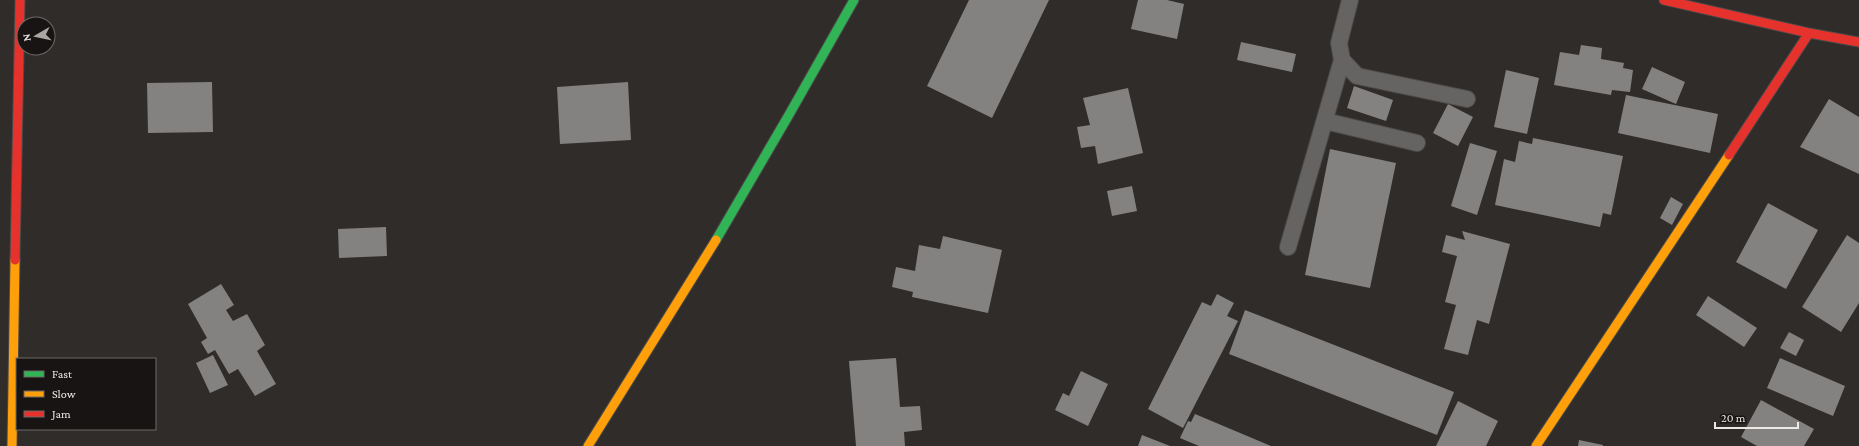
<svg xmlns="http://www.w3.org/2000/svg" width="1859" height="446" font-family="'Crimson Pro',serif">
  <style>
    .building { fill: #848181 }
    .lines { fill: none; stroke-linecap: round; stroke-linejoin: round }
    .lane-casing { stroke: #4c4a49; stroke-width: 18 }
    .fast-casing { stroke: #4c4a49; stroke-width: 11 }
    .slow-casing { stroke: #4c4a49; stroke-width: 11 }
    .jam-casing { stroke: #4c4a49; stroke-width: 11 }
    .lane { stroke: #656463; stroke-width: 16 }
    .fast { stroke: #30b455; stroke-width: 9 }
    .slow { stroke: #ff9f0a; stroke-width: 9 }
    .jam { stroke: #e5322d; stroke-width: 9 }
  </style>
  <rect width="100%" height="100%" fill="#2f2c2a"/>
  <path class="building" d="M969,0h80l-57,118 -65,-32z
    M1138,0h29l17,4 -7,35 -46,-10z
    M1241,42l55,12 -4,18 -55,-12z
    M1581,45l21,3 -1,11 23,4 -1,5 10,2 -3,22 -18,-2 -1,5 -57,-10 6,-33 19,3z
    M1652,67l33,15 -9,22 -34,-15z
    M1506,70l33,8 -12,56 -33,-7z
    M212,82l1,50 -65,1 -1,-50z
    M628,82l3,58 -71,4 -3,-57z
    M1354,86l39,14 -7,21 -39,-13z
    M1128,88l15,65 -45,11 -3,-18 -14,2 -4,-21 13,-2 -7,-27z
    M1626,95l92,19 -8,39 -92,-20z
    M1829,99l30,18v57l-59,-27z
    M1448,104l25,13 -15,29 -25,-13z
    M1533,138l90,18 -12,59 -8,-2 -3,14 -105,-22 9,-46 11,3 4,-21 13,3z
    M1470,143l27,8 -20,64 -26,-9z
    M1330,149l66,14 -26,125 -65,-13z
    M1132,186l5,25 -25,5 -5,-25z
    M1671,197l12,7 -11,21 -12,-7z
    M1768,203l50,27 -32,59 -50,-27z
    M386,227l1,29 -48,2 -1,-29z
    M1462,231l48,13 -21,80 -12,-4 -9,35 -24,-6 12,-44 -11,-3 12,-46 -15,-4 4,-17 19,5z
    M1847,235l12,8v60l-18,29 -39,-25z
    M943,236l59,14 -14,63 -76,-16 1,-5 -21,-5 4,-20 19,4 4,-26 21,4z
    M221,284l13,21 -8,5 7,11 14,-7 18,31 -8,6 19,33 -21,12 -17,-27 -9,5 -14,-24 -7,4 -7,-12 6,-4 -19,-34z
    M1217,294l17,9 -7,13 11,5 -55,107 -35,-19 54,-107 9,4z
    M1708,296l49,32 -13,19 -48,-32z
    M1245,310l209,82 -17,43 -208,-81z
    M1789,332l15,8 -8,16 -16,-8z
    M213,355l15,30 -18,8 -14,-30z
    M896,358l4,49 20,-1 2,24 -18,2 1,14h-49l-7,-85z
    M1780,358l65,28 -12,30 -66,-28z
    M1081,371l27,13 -20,42 -33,-16 8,-17 6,3z
    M1761,400l53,29 -10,17h-47l-16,-9z
    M1458,401l40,20 -12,25h-50z
    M1195,414l76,32h-72l-19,-8 8,-17 3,1z
    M1142,435l28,11h-32z
    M1579,440l24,5v1h-25z"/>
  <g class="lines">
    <g class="lane-casing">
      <path id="lane" d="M1350,0l-11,43 3,17 15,16 110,23
        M1325,121l92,22
        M1288,247l54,-187"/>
    </g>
    <g class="fast-casing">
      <path id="fast" d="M716,240l74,-127 64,-113"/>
    </g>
    <g class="slow-casing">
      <path id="slow" d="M12,446l3,-186
        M588,446l128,-206
        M1536,446l193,-291"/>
    </g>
    <g class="jam-casing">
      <path id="jam" d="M1664,0l145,33 50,9
        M1729,155l80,-122
        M15,260l5,-260"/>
    </g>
    <use href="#lane" class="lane"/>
    <use href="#fast" class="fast"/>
    <use href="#slow" class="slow"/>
    <use href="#jam" class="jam"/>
  </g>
  <rect x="16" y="358" width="140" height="72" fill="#171413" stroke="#6c6967"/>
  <rect x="24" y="371" width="20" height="6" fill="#30b455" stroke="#6c6967"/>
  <text x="52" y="378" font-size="12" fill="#ece8e5">Fast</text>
  <rect x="24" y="391" width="20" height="6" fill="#ff9f0a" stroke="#6c6967"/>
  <text x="52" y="398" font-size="12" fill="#ece8e5">Slow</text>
  <rect x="24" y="411" width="20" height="6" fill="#e5322d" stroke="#6c6967"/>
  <text x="52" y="418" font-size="12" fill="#ece8e5">Jam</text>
  <g transform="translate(36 36) rotate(261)"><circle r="19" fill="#171413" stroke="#6c6967"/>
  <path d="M0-3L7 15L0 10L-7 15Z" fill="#aaa6a4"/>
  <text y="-6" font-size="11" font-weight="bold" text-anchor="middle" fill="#ece8e5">N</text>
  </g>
  <path d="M1715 422v6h83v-6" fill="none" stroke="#ece8e5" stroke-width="2"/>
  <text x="1721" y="422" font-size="12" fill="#ece8e5" stroke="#171413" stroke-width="3" paint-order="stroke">20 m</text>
</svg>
